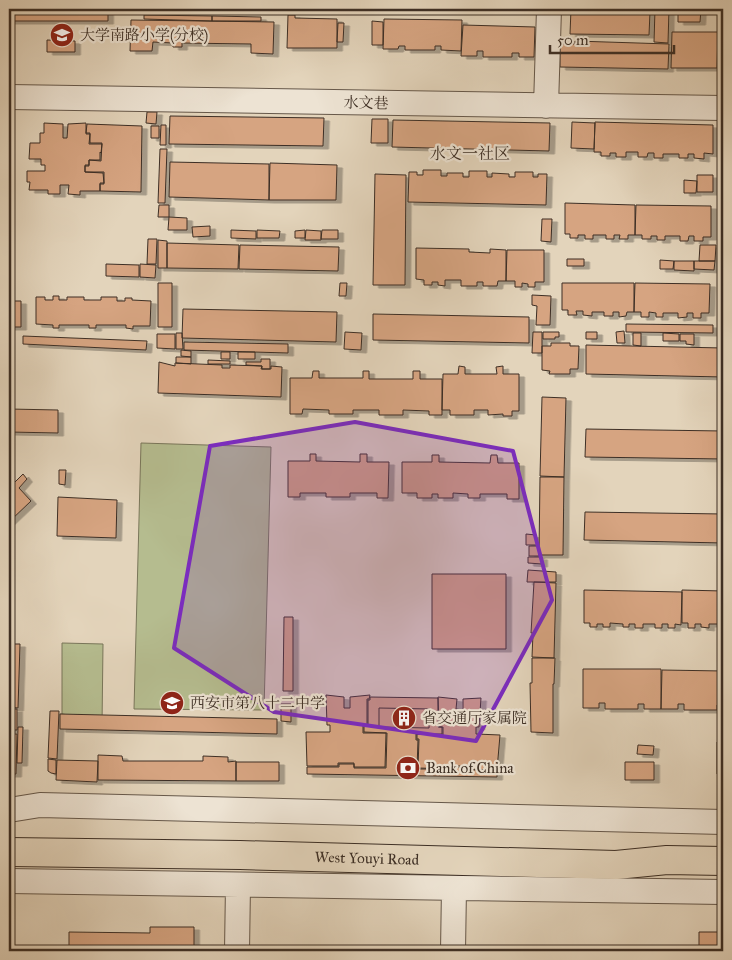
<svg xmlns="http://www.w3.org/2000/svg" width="732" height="960" font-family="'IM FELL Great Primer','Noto Serif SC',serif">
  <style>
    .green { fill: #b5bc8f; stroke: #79765a }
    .building { fill: #d6a481; stroke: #3d2f25; filter: url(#shadow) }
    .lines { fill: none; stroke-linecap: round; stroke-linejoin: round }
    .minor-casing { stroke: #66584a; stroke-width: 26 }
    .major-casing { stroke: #3d2f25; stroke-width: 30 }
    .minor { stroke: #ede3d3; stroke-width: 24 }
    .major { stroke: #e3d4bb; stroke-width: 28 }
    .marked { fill: #7b2cbf; fill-opacity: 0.2; stroke: #7b2cbf; stroke-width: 4; stroke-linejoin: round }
    .labels { text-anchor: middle; stroke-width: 4.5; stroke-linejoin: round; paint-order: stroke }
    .poi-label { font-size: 15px; fill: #3d2f25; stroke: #ede3d3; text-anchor: start }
    .street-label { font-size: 15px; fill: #3d2f25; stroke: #ede3d3 }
    .neighbourhood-label { font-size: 16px; fill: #3d2f25; stroke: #ede3d3 }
  </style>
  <defs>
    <filter id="shadow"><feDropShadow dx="5.5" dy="3" stdDeviation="0" flood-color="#0004"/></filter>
  </defs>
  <rect width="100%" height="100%" fill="#e3d4bb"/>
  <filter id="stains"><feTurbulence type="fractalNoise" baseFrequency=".004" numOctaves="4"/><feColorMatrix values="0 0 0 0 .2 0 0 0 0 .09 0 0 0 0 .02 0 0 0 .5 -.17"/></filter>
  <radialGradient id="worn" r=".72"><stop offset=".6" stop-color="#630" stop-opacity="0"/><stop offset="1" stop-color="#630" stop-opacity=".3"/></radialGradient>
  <path class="green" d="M141,443l130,4 -7,263 -130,-1z
    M62,643l41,1 -1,82h-40z"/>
  <path class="building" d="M9,9h99v12h-99z
    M571,9h8v2h15v-2h33v3h23l-1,23 -79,-1z
    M655,9h14l-1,34 -14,-1z
    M678,9h23l-1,13h-22z
    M144,15l68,1v5l-68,-2z
    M288,15h7v3l42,1v29h-50z
    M212,16l49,1v4h-49z
    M384,19l78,1 -1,31 -20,-1v-4h-6v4h-30v-4h-6l-1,3h-15z
    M131,20l143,2 -1,32 -22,-1v-9l-69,-1v4h-9v-4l-20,-1 -1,9h-22z
    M372,21l11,1v23h-11z
    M338,23h6l-1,19h-6z
    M463,25l72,2 -1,30h-15v-4h-7v4h-29v-6h-6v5h-16z
    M672,32h46l-1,36h-46z
    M719,32h4v34h-5z
    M47,40l28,1v11h-28z
    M575,41l94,3 -1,25 -108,-2v-23h15z
    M147,112h10l-1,12 -10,-1z
    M170,116l154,2 -1,28 -154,-2z
    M372,119h16v24h-17z
    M393,120l157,3 -1,28 -157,-4z
    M572,122l23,1 -1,26 -23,-1z
    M595,122l118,3v29l-9,-1v6l-10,-1v-4h-6v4h-9v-4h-16v4h-9v-5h-6l-1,4h-9v-5h-12v5h-10v-4h-6v3h-9v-4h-7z
    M44,123l19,1v14h4l1,-14 18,-1v11h4l-1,10h13l-1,9 -1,-1v8h-11v5h-4v7l18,1 1,10h-4v8h-20v4l-12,-1 1,-9h-9v9h-12v-4h-19l1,-8h-3v-11h18v-6h-4v-6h-12l1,-16h10v-10h4z
    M87,124l55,2 -1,66 -41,-1v-7h4v-12h-19v-6h4v-6l12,1 1,-18h-12v-10h-4z
    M161,125h5v20h-6z
    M151,126h8v12h-8z
    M160,149h7l-2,54h-7z
    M170,162l99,2v36l-100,-3z
    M270,163l67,2 -1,35h-67z
    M423,170h18v6h6v-3h16v4h6v-6h18v6h5v-4l17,1v3h6v-5h18v5h5v-3h9l-1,31 -138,-3 1,-30h8v3h6z
    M375,174l31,1 -1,110h-32z
    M697,175h16v17h-16z
    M684,180l13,1 -1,12h-12z
    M565,203l70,2v30h-7v4h-9l1,-4h-6v4h-8v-4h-13v4h-8v-4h-7v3h-8v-4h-5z
    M159,205h10v12h-11z
    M636,205l75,1v31h-8v4h-9v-5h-5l-1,5h-8v-5h-15v4h-8v-4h-6v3h-9v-4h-7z
    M169,217l18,1v12h-19z
    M542,219h10l-1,23 -10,-1z
    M210,226v10l-17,1 -1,-10z
    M231,230l25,1v8l-25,-1z
    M257,230l23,1 -1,7h-22z
    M305,230v8h-10v-7z
    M306,230l15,1v9h-16z
    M322,230h16v9h-17z
    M148,239h9l-1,25h-9z
    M158,240l9,1v27h-9z
    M167,243l72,2 -1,24 -71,-1z
    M240,245l99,2 -1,24 -99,-2z
    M700,245h16l-1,16h-16z
    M416,248l53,1v3l21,1v-4l16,1v31h-8l-1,5h-14v-4h-6v4h-16v-6h-16v6l-7,-1v-3h-6v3h-8v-5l-8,-1z
    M507,250h37v32h-9v5h-7v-3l-6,-1v4h-7v-6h-9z
    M567,259h17v7h-17z
    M660,260l14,1 -1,8h-13z
    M674,261h20v10l-20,-1z
    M694,261h21l-1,9 -20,-1z
    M106,264l33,1v12l-33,-1z
    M140,264l16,1 -1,13 -15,-1z
    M158,283h14v44h-14z
    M340,283h7l-1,13h-7z
    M562,283h72v29h-7l-1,4 -7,1v-5h-6v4h-9v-4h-12v4l-9,-1v-4h-7l1,4h-9v-5h-6z
    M635,283l75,1 -1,29h-8v5h-8v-5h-6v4l-9,1v-5h-15v4h-7v-4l-7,-1v5h-8v-5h-7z
    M532,295l19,1 -1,29h-14l1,-19 -5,-1z
    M53,296h6v4h8v-3h17v3h17v-3h16v4h8v-3h7v2l19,1 -1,25h-17v3l-7,-1v-3h-30v3h-7v-3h-30v3h-6v-3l-17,-1v-27h9v3h8z
    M13,301h8v26h-12v-23h4z
    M183,309l154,3 -1,30 -154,-4z
    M373,314l156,3v26l-156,-3z
    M626,324l87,1v8l-87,-1z
    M624,331l1,12h-8l-1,-11z
    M345,332l17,1 -1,17 -17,-1z
    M533,332h9v21h-10z
    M543,332h16v5h-4v2h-12z
    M586,332h11v7h-11z
    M176,333h6l1,16h-7z
    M633,333h8v13l-8,-1z
    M663,333l16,1v7h-16z
    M157,334h18v15l-18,-1z
    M680,334h14v11l-8,-1v-3h-6z
    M23,336l124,5 -1,9 -123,-6z
    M184,342l104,2v9l-104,-3z
    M551,343h19v3h9l-1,23h-8v5h-21l1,-3 -8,-1v-24h9z
    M586,345l137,3v29l-137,-3z
    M181,350l10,1v6l-10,-1z
    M221,352h9v7h-9z
    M238,352h17v7h-17z
    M176,357h15v7l-15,-1z
    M261,359h9v10h-8v-3l-16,-1v-3h15z
    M208,360l22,1v3h-22z
    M159,362l16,4v-3l47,2v3h8v-3l32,1 -1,3h10v-3l11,1 -1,30 -123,-4z
    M459,366l6,1v7h32l-1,-7 7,-1v8h16v37h-7v5h-9v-2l-15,1v-5h-14v5h-24v-5h-8l1,-36h15z
    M313,371h6v7h44v-7h6v8h44v-8h7v8h22v36h-13v-4l-26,-1v5h-24v-5h-26v4h-24v-4l-26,-1 -1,5h-12v-36h22z
    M542,397l24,1 -2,79 -24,-1z
    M9,409l49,1v23l-49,-1z
    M586,429l137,2v28l-138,-2z
    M310,454h6v7l44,1v-8h7v8h22l-1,36h-11v-5h-27v4h-24v-4h-26v4h-12v-36h22z
    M432,455h7v7l51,1 1,-8h6l1,8h21v36h-12v-5h-27v4h-12v-4l-15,-1v5h-15v-4h-6v4h-15v-5h-15v-31h30z
    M59,470h7l-1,15 -6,-1z
    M23,474l4,5 -8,9 12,13 -22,21v-44l5,5z
    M540,477h24l-1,78h-24z
    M58,497l59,3 -1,38 -59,-2z
    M585,512l138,2v29l-139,-3z
    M526,534l10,1 1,10h-11z
    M529,546h10v10h-10z
    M528,557h14v7l-14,-1z
    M528,570l28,2v10h-29z
    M432,574h74v75h-74z
    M534,582l22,1 -2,75 -22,-1 1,-24h-2z
    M584,590l98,2 -1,33 -6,-1v4h-7v-4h-6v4h-7v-4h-12v4h-8v-4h-6v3h-6v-3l-13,-1v4h-7v-3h-6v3h-7v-4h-6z
    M682,590l41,1v37h-2v-4h-12v4l-8,-1v-3h-6v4h-7v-5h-6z
    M284,617h9v74h-10z
    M9,644h11l-2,64 -9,-1z
    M532,658h23l-1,26h-1v49l-22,-1 -1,-49h2z
    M583,669h78v40h-17v-5h-6v5h-33v-6h-6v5h-16z
    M662,670l61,1v39v-5h-6v5h-33v-6h-6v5h-17z
    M326,695l18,2v11h6v-11l20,-2 -1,4h-2v26h-4v8h23l-1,34h-31v-4h-16v3h-31l-1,-34h24v-7h-3z
    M370,697l68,1v29h4v7h-26v6h2l-1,29h36v-2h13v3h31v7l-190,-3v-7h32v-3h15v4h32l1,-35 -23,-1v-7h4v-25h2z
    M438,697l19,2 -1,10 7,1v-11l18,-1 -2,29h-3v7l24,1 -3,35 -30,-1v-3h-14v3l-35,-1 1,-29h-2v-5l26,1v-8h-4z
    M281,704h10v18l-10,-1z
    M379,708l51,1 -1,19 -50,-1z
    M9,709h8v21h-8z
    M50,711h9l-2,48 -9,-1z
    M60,714l217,5v15l-217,-5z
    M18,727h5l-1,36h-5z
    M9,734h8l-1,40h-7z
    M717,742h6v32h-6z
    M638,745l16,1 -1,9 -16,-1z
    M98,755l24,1 1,5h80v-5l25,1v5l8,-1v20l-138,-1z
    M48,759l8,1v14l-5,-1 -3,-2z
    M57,760l41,1 -1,21 -41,-2z
    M236,762h43v19h-43z
    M625,762h29v18h-29z
    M150,927h44v24h-125v-19l81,1z
    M699,932h24v19l-24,-1z"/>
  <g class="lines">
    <g class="minor-casing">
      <path id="minor" d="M9,97l714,11
        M546,106l3,-97
        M9,810l31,-5 683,17
        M9,881l714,11
        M237,951l1,-66
        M453,951l1,-63"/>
    </g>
    <g class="major-casing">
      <g id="major">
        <path id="s1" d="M9,852l231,3 376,10 51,-5 56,1"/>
      </g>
    </g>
    <use href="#minor" class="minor"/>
    <use href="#major" class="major"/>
  </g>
  <path class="marked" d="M355,422l158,29 39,149 -76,141 -202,-29 -100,-64 36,-202z"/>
  <defs>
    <g id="school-disc" transform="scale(1.25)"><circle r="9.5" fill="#8f2418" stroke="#ede3d3"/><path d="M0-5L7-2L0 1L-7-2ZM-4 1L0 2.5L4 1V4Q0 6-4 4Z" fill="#fff"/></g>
    <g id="building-disc" transform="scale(1.25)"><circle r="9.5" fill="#8f2418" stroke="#ede3d3"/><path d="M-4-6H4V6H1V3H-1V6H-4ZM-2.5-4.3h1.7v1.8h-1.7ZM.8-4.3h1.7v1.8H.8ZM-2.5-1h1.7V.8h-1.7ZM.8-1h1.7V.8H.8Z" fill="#fff"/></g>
    <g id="bank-disc" transform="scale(1.25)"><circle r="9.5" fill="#8f2418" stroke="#ede3d3"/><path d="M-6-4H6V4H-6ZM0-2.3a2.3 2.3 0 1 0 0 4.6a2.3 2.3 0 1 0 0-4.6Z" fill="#fff"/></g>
  </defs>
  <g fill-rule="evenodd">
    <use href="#school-disc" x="62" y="35"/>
    <use href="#school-disc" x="172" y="703"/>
    <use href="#building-disc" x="404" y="718"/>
    <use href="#bank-disc" x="408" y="768"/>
  </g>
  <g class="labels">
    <g class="poi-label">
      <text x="80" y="40">大学南路小学(分校)</text>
      <text x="190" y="708">西安市第八十二中学</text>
      <text x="422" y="723">省交通厅家属院</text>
      <text x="426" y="773">Bank of China</text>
    </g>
    <g class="street-label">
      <text transform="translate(366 103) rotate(1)" y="5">水文巷</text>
      <text dy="5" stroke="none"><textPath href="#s1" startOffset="358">West Youyi Road</textPath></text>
    </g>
    <g class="neighbourhood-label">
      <text x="470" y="159">水文一社区</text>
    </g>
  </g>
  <rect width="732" height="960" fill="none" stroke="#e3d4bb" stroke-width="30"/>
  <rect x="10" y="10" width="712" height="940" fill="none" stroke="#3d2f25" stroke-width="2.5"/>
  <rect x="15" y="15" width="702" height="930" fill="none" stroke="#3d2f25"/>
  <path d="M550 45v8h124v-8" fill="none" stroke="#3d2f25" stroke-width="2.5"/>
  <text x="557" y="45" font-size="15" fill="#3d2f25" stroke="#ede3d3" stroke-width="4" paint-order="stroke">50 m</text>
  <rect width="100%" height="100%" filter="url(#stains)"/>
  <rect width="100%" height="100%" fill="url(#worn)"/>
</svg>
